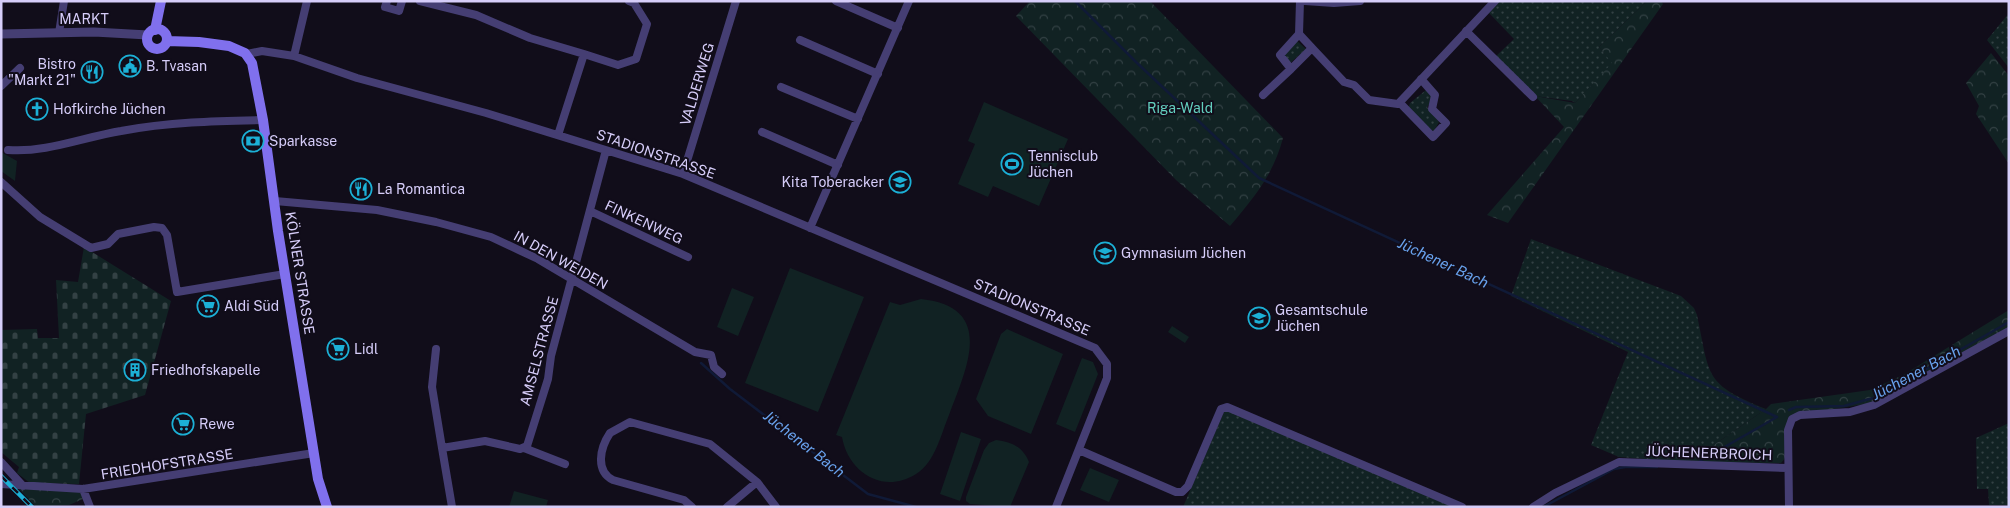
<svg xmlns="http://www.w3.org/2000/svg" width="2010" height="508" font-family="'Public Sans',sans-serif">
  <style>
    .grass { fill: url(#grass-dots) }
    .forest { fill: url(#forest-crowns) }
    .cemetery { fill: url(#cemetery-stones) }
    .park { fill: #112223 }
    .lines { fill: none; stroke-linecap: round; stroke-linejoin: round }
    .stream { stroke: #101a37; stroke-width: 2.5 }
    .minor { stroke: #453e73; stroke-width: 8 }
    .tertiary { stroke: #453e73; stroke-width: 9 }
    .secondary { stroke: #8070ed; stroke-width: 10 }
    .rail-casing { stroke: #1cb0d6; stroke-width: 4.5 }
    .rail { stroke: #110d1a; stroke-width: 2.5; stroke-dasharray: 8; stroke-linecap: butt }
    .labels { text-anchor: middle; stroke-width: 4; stroke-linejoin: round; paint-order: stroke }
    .street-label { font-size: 14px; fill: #d6cdf9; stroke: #110d1a }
    .poi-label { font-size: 14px; fill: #d6cdf9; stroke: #110d1a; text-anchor: start }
    .park-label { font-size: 14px; fill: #63cebe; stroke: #110d1a }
    .water-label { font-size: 15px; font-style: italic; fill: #68a1ec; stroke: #110d1a }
  </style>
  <defs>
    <pattern id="grass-dots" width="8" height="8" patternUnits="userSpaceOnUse" patternTransform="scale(1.25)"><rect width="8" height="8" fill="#112223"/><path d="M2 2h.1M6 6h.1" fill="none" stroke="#334144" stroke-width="1.8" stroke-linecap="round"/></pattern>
    <pattern id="forest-crowns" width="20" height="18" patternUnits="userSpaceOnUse" patternTransform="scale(1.25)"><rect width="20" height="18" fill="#112223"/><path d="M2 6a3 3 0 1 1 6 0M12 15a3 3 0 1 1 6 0" fill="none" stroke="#334144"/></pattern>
    <pattern id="cemetery-stones" width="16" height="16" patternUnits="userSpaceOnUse" patternTransform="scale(1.25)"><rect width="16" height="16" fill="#112223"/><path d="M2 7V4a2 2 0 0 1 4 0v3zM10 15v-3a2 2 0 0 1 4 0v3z" fill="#334144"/></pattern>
  </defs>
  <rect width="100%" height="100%" fill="#110d1a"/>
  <path class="grass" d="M1500,1h147l-48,46 14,16 -38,40 -3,-2 -37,-5 -40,-39 19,-18 -25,-26z
    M2009,13v55l-22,-28z
    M1297,41l9,8 -16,14 -6,-9z
    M1426,90l5,3 1,8 -5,6 12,15 -5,9 -5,-1 -21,-21 2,-6z
    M1531,239l150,57 13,12 3,7c13,62 7,69 69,94l-77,53 -70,-5 -28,-12 37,-93 -117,-56z
    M1231,411l225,96h-273l41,-95z
    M2009,423v82h-20l-1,-16h-11l-1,-51z"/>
  <path class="forest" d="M1030,1h120l133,137c-10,37 -28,58 -53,88l-54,-46 -160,-164z
    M1647,1h14l2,3 -155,219 -21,-8 77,-88 -29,-31 40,7 37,-40 -13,-16z
    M1991,53l18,23v88l-33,-50 3,-8 -13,-23z
    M2009,310v17l-136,76 -80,12 -7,42 -5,6 -92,-1 77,-53 5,-5 99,-14 33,-15z
    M18,488l62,2 3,9 -14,6 -33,2z"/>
  <path class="cemetery" d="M84,247l87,54 -26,94 -59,19 -7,70 -49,-1 -13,-10 2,-6 -18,-15v-122l36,-1 1,9h21l-3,-58 22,2z"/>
  <path class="park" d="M984,102l84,37 -29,67 -46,-20 -5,11 -30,-13 17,-40 -7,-3z
    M1,152l16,9 -2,20 -14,-10z
    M790,268l74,29 -46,115 -73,-29z
    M732,288l22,9 -16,39 -21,-9z
    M921,299c76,8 45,70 28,116 -8,19 -14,48 -33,59 -33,21 -68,-2 -74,-37l-6,-2 54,-133 10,3z
    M1172,326l17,11 -4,6 -17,-11z
    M1007,329l56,25 -32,80 -43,-18 -12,-17 25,-65z
    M1082,358l11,4 5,12 -23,58 -19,-8z
    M961,432l20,7 -21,62 -20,-7z
    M996,440c16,2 27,7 33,22l-19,45 -40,-3 -4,-3v-4l18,-47 5,-7z
    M1090,468l29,12 -10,22 -29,-12z
    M514,491l34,9 -2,7h-37z"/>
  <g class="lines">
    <path class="stream" d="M1075,1l61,61 123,116 518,239
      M701,363l29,26 138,105 48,13
      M1789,410l7,-3 48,-1 33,-9 132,-75
      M1700,461l77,-44
      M1543,507l71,-38 11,-2h32"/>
    <path class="minor" d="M387,1l-2,6 14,4 3,-10
      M420,1l56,14 54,23 54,16
      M836,1l62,27
      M1305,1l29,2 26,-2
      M1466,31l67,66
      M59,33l5,-32
      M800,40l78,34
      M1312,48l32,34 10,3 15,15 29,4 97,-103
      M247,54l15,-3 32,5 63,22 129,35 197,61 412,174 12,16v14l-51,129
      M294,56l13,-55
      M1291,69l21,-21 -13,-14
      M1,86l19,-18
      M781,87l77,32
      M1263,95l28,-26 -11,-14 19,-21 1,-33
      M1400,103l33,34 13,-14 -14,-14 3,-14 -14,-16
      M762,132l76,33
      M558,135l26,-81 34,11 18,-6 11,-35 -13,-21 -5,-2
      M8,150c38,3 76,-13 113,-19 47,-9 94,-10 142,-11
      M683,174l53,-173
      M1,182l39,35 51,31 17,-4 10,-10 36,-7 8,1 5,7 10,57 108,-18
      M275,201l102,9 59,12 55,15 47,22 157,93 16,3 3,12 8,7
      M590,211l98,46
      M810,228l99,-227
      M436,349l-4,38 10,61
      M524,448l41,16
      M1079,450l97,42h6l6,-6 33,-77 6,-2 235,100
      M1,462l22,24
      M1,484l82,5 231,-36
      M83,489l7,18
      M452,507l-10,-59 43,-7 35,8 7,-3 21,-67 3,-23 55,-206
      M692,507l-8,-7 -71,-20c-18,-9 -13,-32 -3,-47l20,-11 80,22 47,38
      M727,507l30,-25 19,25
      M1533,507l22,-14 64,-31 168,6
      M1789,507l-1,-77 4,-11 8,-4 50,-3 24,-7 135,-74"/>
    <path class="tertiary" d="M1,34l93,-2 54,3"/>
    <path class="secondary" d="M147 39a10 10 0 1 1 20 0a10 10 0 1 1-20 0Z
      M155,30l6,-29
      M167,41l32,1 30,4 16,7 7,10 11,57 15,111 40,248 9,28"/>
    <g class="rail-casing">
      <path id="rail" d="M1,476l31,31"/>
    </g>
    <use href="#rail" class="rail"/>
  </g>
  <defs>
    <g id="civic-ring" transform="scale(1.125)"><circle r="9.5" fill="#110d1a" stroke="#1cb0d6" stroke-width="1.5"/><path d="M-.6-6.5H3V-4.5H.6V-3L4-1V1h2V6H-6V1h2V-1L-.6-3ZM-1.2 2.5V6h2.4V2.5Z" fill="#1cb0d6"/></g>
    <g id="restaurant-ring" transform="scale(1.125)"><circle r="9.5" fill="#110d1a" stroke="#1cb0d6" stroke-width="1.5"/><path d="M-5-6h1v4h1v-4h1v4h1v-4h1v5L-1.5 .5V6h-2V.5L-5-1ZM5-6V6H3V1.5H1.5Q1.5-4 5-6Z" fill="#1cb0d6"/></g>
    <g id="church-ring" transform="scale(1.125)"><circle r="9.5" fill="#110d1a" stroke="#1cb0d6" stroke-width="1.5"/><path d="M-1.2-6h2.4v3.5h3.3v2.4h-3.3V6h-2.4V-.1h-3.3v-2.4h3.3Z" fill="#1cb0d6"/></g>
    <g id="bank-ring" transform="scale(1.125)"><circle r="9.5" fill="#110d1a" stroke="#1cb0d6" stroke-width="1.5"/><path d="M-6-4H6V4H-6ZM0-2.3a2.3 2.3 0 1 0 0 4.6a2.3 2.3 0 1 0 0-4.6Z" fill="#1cb0d6"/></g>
    <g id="stadium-ring" transform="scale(1.125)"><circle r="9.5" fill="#110d1a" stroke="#1cb0d6" stroke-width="1.5"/><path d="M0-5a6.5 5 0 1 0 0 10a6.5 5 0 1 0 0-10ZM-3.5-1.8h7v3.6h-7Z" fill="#1cb0d6"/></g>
    <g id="school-ring" transform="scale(1.125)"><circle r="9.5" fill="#110d1a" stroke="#1cb0d6" stroke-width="1.5"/><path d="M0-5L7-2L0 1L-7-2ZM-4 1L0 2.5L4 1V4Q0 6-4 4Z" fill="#1cb0d6"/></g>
    <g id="supermarket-ring" transform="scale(1.125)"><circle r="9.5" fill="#110d1a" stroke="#1cb0d6" stroke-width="1.5"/><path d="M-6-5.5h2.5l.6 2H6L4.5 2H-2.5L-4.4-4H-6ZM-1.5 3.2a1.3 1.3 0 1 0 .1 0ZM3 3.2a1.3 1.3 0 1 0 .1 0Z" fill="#1cb0d6"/></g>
    <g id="building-ring" transform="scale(1.125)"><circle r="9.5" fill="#110d1a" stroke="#1cb0d6" stroke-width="1.5"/><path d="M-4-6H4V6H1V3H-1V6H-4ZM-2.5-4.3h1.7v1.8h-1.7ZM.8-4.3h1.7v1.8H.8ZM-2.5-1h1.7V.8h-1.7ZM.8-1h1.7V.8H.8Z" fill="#1cb0d6"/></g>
  </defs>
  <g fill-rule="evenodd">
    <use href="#civic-ring" x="130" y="66"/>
    <use href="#restaurant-ring" x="92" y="72"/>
    <use href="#church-ring" x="37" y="109"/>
    <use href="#bank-ring" x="253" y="141"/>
    <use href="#stadium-ring" x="1012" y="164"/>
    <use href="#school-ring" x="900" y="182"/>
    <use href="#restaurant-ring" x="361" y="189"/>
    <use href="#school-ring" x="1105" y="253"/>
    <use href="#supermarket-ring" x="208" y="306"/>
    <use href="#school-ring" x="1259" y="318"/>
    <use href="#supermarket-ring" x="338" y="349"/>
    <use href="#building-ring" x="135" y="370"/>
    <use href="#supermarket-ring" x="183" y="424"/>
  </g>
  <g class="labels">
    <g class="street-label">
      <text x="84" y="24">MARKT</text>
      <text transform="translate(697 84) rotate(-73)" y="5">VALDERWEG</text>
      <text transform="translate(656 154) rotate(19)" y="5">STADIONSTRASSE</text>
      <text transform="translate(644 222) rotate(25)" y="5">FINKENWEG</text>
      <text transform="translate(561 260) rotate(29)" y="5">IN DEN WEIDEN</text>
      <text transform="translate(300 273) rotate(81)" y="5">KÖLNER STRASSE</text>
      <text transform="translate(1032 307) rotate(23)" y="5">STADIONSTRASSE</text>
      <text transform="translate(539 351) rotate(-75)" y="5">AMSELSTRASSE</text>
      <text transform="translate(1709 453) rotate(2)" y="5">JÜCHENERBROICH</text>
      <text transform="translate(167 464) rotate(-9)" y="5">FRIEDHOFSTRASSE</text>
    </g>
    <g class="poi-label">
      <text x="76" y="69" text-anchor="end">Bistro<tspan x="76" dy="16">"Markt 21"</tspan></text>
      <text x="146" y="71">B. Tvasan</text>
      <text x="53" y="114">Hofkirche Jüchen</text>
      <text x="269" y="146">Sparkasse</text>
      <text x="1028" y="161">Tennisclub<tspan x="1028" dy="16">Jüchen</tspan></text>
      <text x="884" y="187" text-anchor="end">Kita Toberacker</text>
      <text x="377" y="194">La Romantica</text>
      <text x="1121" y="258">Gymnasium Jüchen</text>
      <text x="224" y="311">Aldi Süd</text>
      <text x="1275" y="315">Gesamtschule<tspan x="1275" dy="16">Jüchen</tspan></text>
      <text x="354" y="354">Lidl</text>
      <text x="151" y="375">Friedhofskapelle</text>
      <text x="199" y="429">Rewe</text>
    </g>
    <g class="park-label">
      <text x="1180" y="113">Riga-Wald</text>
    </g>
    <g class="water-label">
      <text transform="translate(1443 263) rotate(25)" y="5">Jüchener Bach</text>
      <text transform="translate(1916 373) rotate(-28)" y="5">Jüchener Bach</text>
      <text transform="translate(804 444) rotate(38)" y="5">Jüchener Bach</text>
    </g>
  </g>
  <rect width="2010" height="508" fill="none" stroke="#d6cdf9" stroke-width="5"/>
</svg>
